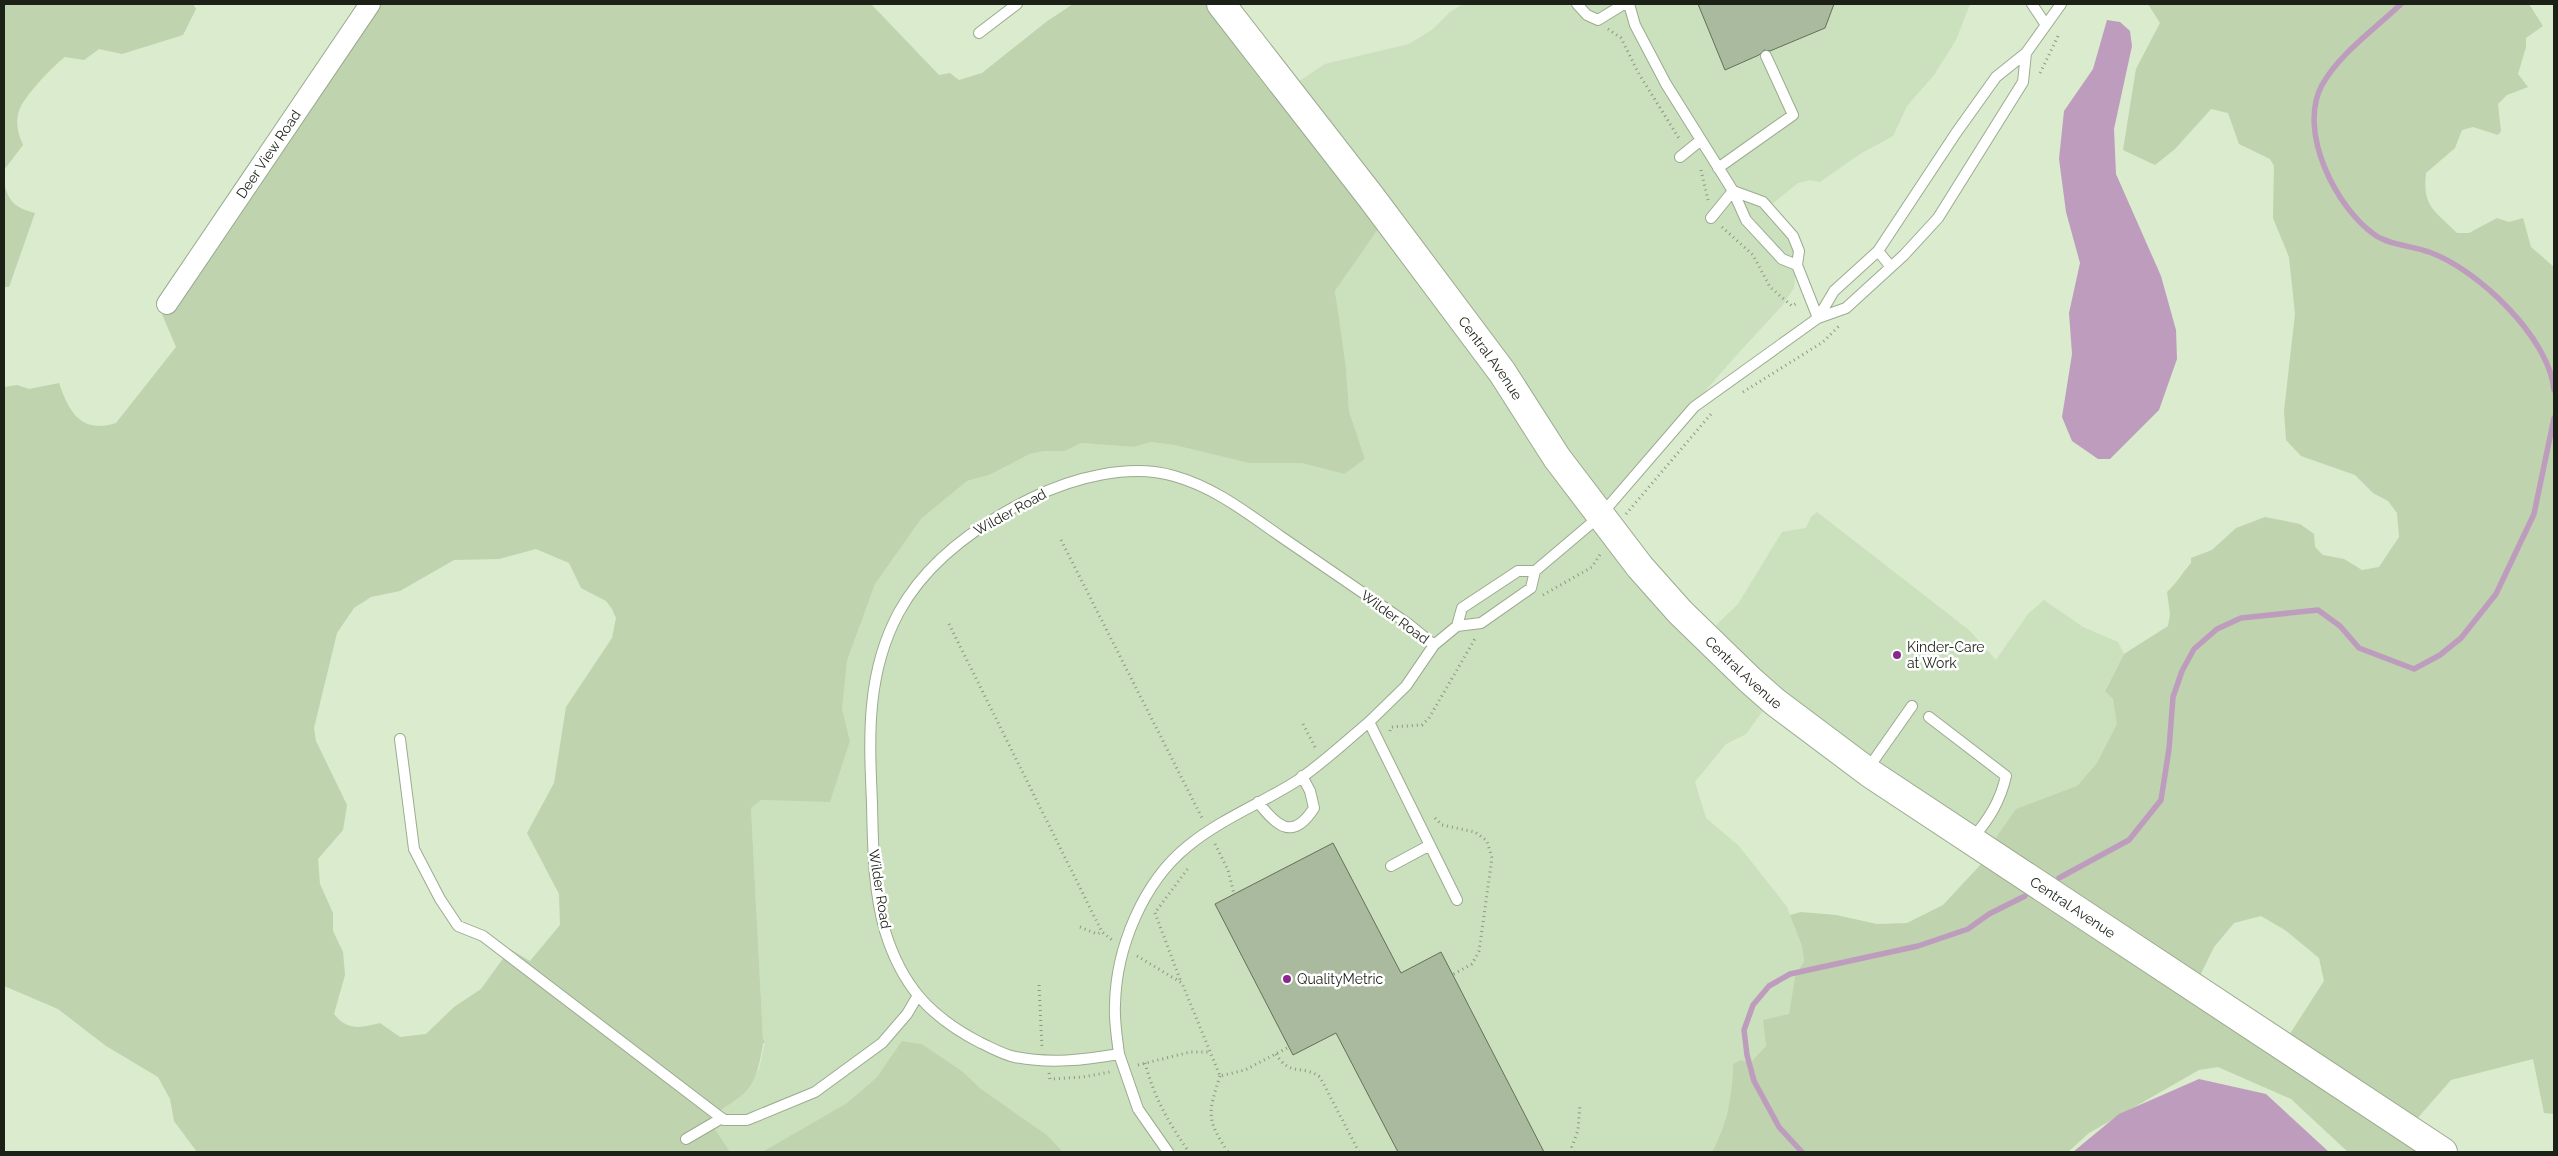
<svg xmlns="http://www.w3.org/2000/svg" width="2558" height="1156" font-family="Raleway,sans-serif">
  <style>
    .built { fill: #cbe0bc }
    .green { fill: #bed3ae; fill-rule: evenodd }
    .water { fill: #be9cbe }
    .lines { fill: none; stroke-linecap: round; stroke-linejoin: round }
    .stream { stroke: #be9cbe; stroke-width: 5.5 }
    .building { fill: #aaba9e; stroke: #637158 }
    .lane-casing { stroke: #9bab90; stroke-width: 12 }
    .street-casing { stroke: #9bab90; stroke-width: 22 }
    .secondary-casing { stroke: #9bab90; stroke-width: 30 }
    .path { stroke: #8b9882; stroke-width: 3; stroke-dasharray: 1 4; stroke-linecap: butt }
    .lane { stroke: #fff; stroke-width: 10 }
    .street { stroke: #fff; stroke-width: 20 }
    .secondary { stroke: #fff; stroke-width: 28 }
    .poi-dot { fill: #8b278f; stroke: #fff; stroke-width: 2 }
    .labels { text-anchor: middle; stroke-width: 5; stroke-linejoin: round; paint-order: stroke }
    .street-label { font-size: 14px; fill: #1b2116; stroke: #fff }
    .poi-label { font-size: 14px; fill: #1b2116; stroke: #fff; text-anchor: start }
  </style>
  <rect width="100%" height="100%" fill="#daebce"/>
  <path class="built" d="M1463,4h507l-14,36 -22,35 -27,31 -14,30 -33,18 -40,28 -10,-2 -12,3 -27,22 20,30 5,31 -2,22 -13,19 -48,52 -132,152 104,125 33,-32 44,-72 24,-4 5,-11 6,-5 152,118 27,30 32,-46 16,-14 39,27 35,15 6,12 -19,36 8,9 5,25 -21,39 -20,23 -24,11 -62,48 -221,-144 -24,33 -20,10 -31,38 11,36 33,28 48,61 15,39 2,15 -9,16 -6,38 -26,5 3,26 -16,17 -17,1 -2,36 -9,33 -10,19h-649l-16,-17 -66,-46 -19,-18 -40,-27 -19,-3 -26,36 -30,26 -85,49h-32l-15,-23 -2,-11 6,-9 17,-9 23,-31 6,-27 -2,-3 -12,-231 10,-8 69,1 20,-60 -8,-32 5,-48 28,-77 46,-65 46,-38 22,-6 41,-21 14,-3h21l16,-8 53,4 17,-5 23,3 75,18h52l42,11 22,-15 -16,-48 -3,-44 -11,-76 48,-71 -96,-131 38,-25 84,-20 24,-15 17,-17z"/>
  <path class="green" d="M4,4h189l3,5 -13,26 -61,19 -23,-5 -15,11 -19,-3c-12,9 -42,40 -46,54 -4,12 -1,23 4,34l-19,25z
    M368,4h503l68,71 11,-2 9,7 23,-7 64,-51 27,-18h146l165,216 -49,71 11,76 3,44 16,48 -21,15 -43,-11h-52l-75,-18 -23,-3 -17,5 -53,-4 -16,8h-21l-14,3 -41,21 -22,6 -46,38 -46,65 -28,77 -5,48 8,32 -20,61 -69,-2 -10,8 12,231 2,3 -2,2c-4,22 -7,42 -26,55 -9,7 -17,9 -24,19l2,11 15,23h-533l-23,-31 -4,-22 -12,-22 -52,-31 -48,-37 -54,-23v-599l13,-2 12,4 30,-6c10,29 22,51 57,40l60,-76 -14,-33 10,-21zM536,549l33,14 12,25 25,13 6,8 4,9 -4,20 -46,69 -12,76 -27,50 32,61 1,31 -30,36 -20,-12 -29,40 -27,18 -28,27 -26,3 -20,-14c-19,5 -33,8 -46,-9l11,-39 -2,-23 -10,-21v-18l-13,-29 -2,-25 25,-29 4,-25 -31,-64 -2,-13 23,-95 17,-25 17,-11 29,-6 54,-31 45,-1z
    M2148,4h381l14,22 -17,12v9l-8,27 10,13 -21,8 -9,9 3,27 -3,4 -25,-8 -11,3 -7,18 -29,25c-4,34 9,38 31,60h12l28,-15 12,4 14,-4 8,29 23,20v847l-10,-1 -11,-54 -82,21 -43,49 33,23h-93l-57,-53 -73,-32 -19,3 -110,63 -21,19h-356c16,-30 20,-54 21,-88l8,-4 9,3 16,-17 -3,-26 26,-6 6,-37 9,-16 -2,-15 -12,-31 11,-3 35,3 41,9 30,-1 36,-18 41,-44 7,-16 25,-36 61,-23 20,-23 20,-39 -4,-25 -8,-8 19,-37 44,-28 2,-12 -3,-22c10,-9 15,-19 24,-29v-5l21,-8 24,-22 29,-11 35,7 14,10 1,13 8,8 21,4 18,11 17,-3 20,-30 -2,-24 -9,-12 -15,-8 -18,-18 -54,-19 -15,-16 -2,-29 11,-97 -6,-57 -16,-39 1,-52 -4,-7 -31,-15 -11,-31 -17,-4 -36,40 -20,16 -32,-15 13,-81 24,-46zM2261,916l24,14 34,28 5,23 -40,62 -89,-57 19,-39 20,-24z
    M4,183c5,20 12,25 31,30l-26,74h-5z
    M902,1041l20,3 40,27 19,18 66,46 16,17h-301l85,-49 30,-26z"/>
  <path class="water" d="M2107,20l13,2 10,9 2,15 -18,83 2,45 45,102 15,54 1,29 -18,51 -49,49h-12l-26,-18 -10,-24 10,-63 -3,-41 11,-50 -14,-51 -7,-53 5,-48 29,-42z
    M2199,1079l67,15 63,58h-256l46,-38z"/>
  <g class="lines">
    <path class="stream" d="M2401,4c-26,25 -61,49 -79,81 -25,46 14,123 53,150 14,10 38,11 54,17 48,17 120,85 125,138
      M2059,878l70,-38 32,-40 8,-51 4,-52 9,-26 12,-22 23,-20 24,-11 77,-8 22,16 19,22 55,21 26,-14 21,-17 35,-44 38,-80 20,-96
      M1802,1152l-23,-25 -25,-46 -7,-26 -3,-25 9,-25 16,-19 21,-12 128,-28 50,-17 21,-15 36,-18"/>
  </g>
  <path class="building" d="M1698,4h136l-9,24 -55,23 -6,-1 -5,5 -34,15z
    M1333,843l68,130 40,-21 103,200h-146l-62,-119 -43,22 -78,-151z"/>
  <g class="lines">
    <g class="lane-casing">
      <path id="lane" d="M1577,4l10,11 11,5 26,-16
        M1629,4l6,21 31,59 67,107 13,29 36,39 15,6
        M2032,4l14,21
        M979,33l38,-29
        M1680,157l21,-17
        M1718,168l75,-53 -27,-59
        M1711,218l22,-27
        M1878,251l13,16
        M1818,318l16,-27 44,-40 78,-118 40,-56 30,-24 35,-49
        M1818,318l28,-10 58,-53 34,-37 85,-136 3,-29
        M1457,626l5,-18 56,-37h17
        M1434,645l-28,41 -37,36 88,178
        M1929,717l77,59c-6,26 -17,43 -34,63
        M400,739l14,110 26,50 18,27 25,10 241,184h23l68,-28 67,-49 25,-29 10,-17
        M1867,770l45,-64
        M1258,802c19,25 35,39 56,6l-4,-17 -8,-15
        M1391,866l39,-21
        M1119,1054c-2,-17 -5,-33 -4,-49 1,-57 28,-123 73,-159 33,-27 72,-42 107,-64 26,-17 50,-40 74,-60
        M686,1139l36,-21
        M1168,1152l-30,-43 -19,-55c-35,6 -69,10 -104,3 -11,-2 -23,-9 -34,-14 -51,-26 -79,-57 -96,-112 -12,-42 -12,-85 -13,-128 -3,-67 -6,-130 27,-191 29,-53 80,-88 133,-114 40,-20 97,-35 142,-22 40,11 73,37 106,60 42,29 84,58 127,87l27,22 23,-19 24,-3 50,-35 4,-17 65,-55 94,-109 124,-89 -21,-53 2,-14 -6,-15 -30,-34 -30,-11"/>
    </g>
    <g class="street-casing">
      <g id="street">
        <path id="s1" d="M167,304l203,-300"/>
      </g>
    </g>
    <g class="secondary-casing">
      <g id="secondary">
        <path id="s2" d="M1221,4l150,193 131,175 55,86 83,109 40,45 70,68 25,22 96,72 572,378"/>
      </g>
    </g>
    <path class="path" d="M1608,29l13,9 18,36 41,66
      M2040,73l19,-39
      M1701,170l7,30
      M1722,227l31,28 17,32 22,19 5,-3
      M1743,392l80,-50 16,-16
      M1626,514l85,-100
      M1061,540l141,278
      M1543,595l49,-28 9,-14
      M949,624l153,308 10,8
      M1303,724l13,25
      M1390,731l1,-4 31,-2 7,-7 47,-81
      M1435,818l7,7 33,7 12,9 5,17 -13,93 -7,13 -20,11
      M1215,844l13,26 6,24
      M1157,910l32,-43
      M1155,913l26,69
      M1080,927l17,7 5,-2
      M1137,956l45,27 38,93 25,-6 44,-23
      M1039,985l3,63
      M1276,1054c14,23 26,10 44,23l39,75
      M1145,1063c9,34 24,61 44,89
      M1138,1065l52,-13h20
      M1049,1073l1,6 33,-2 27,-5
      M1220,1076c-12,37 -14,43 8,76
      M1574,1152l-2,-5 6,-17 2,-26"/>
    <use href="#lane" class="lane"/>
    <use href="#street" class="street"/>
    <use href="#secondary" class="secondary"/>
  </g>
  <g class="poi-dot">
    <circle cx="1897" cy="655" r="5"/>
    <circle cx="1287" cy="979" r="5"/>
  </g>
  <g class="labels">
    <g class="street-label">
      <text dy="5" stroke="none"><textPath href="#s1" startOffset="181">Deer View Road</textPath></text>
      <text dy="5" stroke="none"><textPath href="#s2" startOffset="445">Central Avenue</textPath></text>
      <text transform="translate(1010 512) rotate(-29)" y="5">Wilder Road</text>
      <text transform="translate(1395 617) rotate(36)" y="5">Wilder Road</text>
      <text dy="5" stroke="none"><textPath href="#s2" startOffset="850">Central Avenue</textPath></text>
      <text transform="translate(880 889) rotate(81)" y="5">Wilder Road</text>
      <text dy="5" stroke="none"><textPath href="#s2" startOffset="1255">Central Avenue</textPath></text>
    </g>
    <g class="poi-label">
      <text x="1907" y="652">Kinder-Care<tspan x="1907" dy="16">at Work</tspan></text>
      <text x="1297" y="984">QualityMetric</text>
    </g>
  </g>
  <rect width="2558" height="1156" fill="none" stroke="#1b2116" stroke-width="10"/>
</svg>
